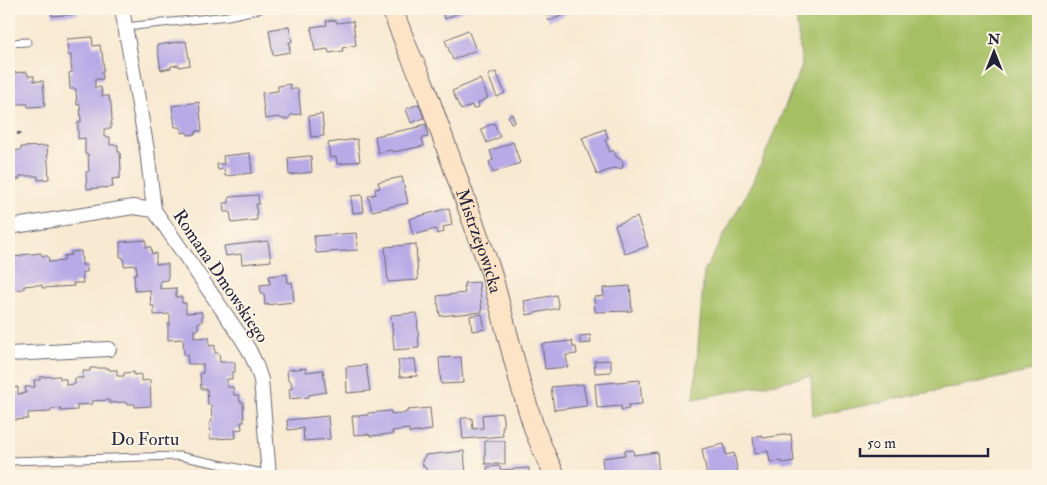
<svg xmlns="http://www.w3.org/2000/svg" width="1047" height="485" font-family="'IM FELL Double Pica',serif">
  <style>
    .green { fill: #a6bf64; stroke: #647050 }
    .building { fill: #b7aae7 }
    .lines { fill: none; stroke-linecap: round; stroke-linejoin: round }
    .lane-casing { stroke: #6d6870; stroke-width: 9 }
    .street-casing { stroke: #6d6870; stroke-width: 16 }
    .secondary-casing { stroke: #6d6870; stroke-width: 22 }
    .path { stroke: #6d6870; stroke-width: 3; stroke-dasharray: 4 4; stroke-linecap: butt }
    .lane { stroke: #fff; stroke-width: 7 }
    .street { stroke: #fff; stroke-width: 14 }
    .secondary { stroke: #fee4c6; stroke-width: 20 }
    .labels { text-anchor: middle; stroke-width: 4; stroke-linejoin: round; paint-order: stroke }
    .street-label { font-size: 18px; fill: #22223b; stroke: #fcf5e5 }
  </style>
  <rect width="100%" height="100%" fill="#fcf5e5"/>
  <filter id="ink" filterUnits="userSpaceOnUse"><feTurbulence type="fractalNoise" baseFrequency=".02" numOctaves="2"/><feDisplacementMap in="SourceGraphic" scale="10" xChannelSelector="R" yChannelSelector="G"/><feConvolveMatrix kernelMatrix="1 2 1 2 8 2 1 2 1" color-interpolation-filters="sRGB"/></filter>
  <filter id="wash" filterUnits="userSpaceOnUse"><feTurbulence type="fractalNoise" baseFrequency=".0096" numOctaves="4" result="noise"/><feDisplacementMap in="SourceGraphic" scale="20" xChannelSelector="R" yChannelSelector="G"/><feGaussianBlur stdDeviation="1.12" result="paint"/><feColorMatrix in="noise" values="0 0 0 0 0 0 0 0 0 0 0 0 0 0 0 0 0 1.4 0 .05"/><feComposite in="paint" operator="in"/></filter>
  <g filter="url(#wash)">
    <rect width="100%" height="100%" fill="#f8e9d2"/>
    <path class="green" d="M795,9h243v361l-225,46 -2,-40 -117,23 10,-127 52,-96 46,-110z"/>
    <g id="blocks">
      <path class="building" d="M52,9h26v5l-26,2z
        M443,9h24l-22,10 -4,-9z
        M544,9h28l1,2 -24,10z
        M336,20l1,3 16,-2 3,24 -14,3 1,3 -14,2 -1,-4 -13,2 -4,-24 16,-2 -1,-4z
        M289,26l3,16h-3l1,10 -17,3 -4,-25z
        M468,30l8,20 -23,10 -8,-20z
        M92,37l1,9 7,-1 1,7h1l2,19 -2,1 1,7h-8v9l6,-1 1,9h7l1,6h1l1,19 -1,1v7h-7v8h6v8h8v7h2l1,19h-1v7l-8,1 1,8 -26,2 -1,-17 3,-1 -1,-17h-3v-16l-7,1v-17h3l-1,-18 -3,1 -1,-16h-6l-1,-16 3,-1 -1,-8v-9h-3l-1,-16z
        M186,41l4,24 -11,2v-2l-8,1v2l-10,2 -4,-25z
        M27,72l1,4h6v5h9l2,25 -17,1v-3h-9l-8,1v3h-2v-35z
        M496,72l9,21 -8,4 -9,-22z
        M480,79l8,19 -10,5 1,4 -6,2 -1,-4 -11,5 -9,-19z
        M290,84l1,5h7l3,25 -10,1 -3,4h-6l-3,-2 -14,2 -3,-26 16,-2v-5z
        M199,102l3,29h-5l-2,3 -7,1 -1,-3 -6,1v-6h-6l-3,-21z
        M419,104l5,14 -13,5 -5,-14z
        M322,114l2,22 -13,1 -2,-21z
        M512,114l3,8 -4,1 -3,-7z
        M494,123l6,14 -13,6 -6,-14z
        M426,124l2,13 -6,1 2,8 -31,6 -1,-2 -14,3 -3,-17 44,-9v-1z
        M605,129l3,9 -3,1 5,13 3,-2 4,8h1l4,2 1,4 -1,4 -5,1 -3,-1 -17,7 -15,-37z
        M357,139l3,22 -23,3 -1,-7 -6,1 -2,-15z
        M513,142l7,21 -27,10 -4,-11 4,-2 -3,-9z
        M47,146l2,33 -11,1v-4h-18v3l-11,1v-29l12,-1v-3z
        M250,153l2,20 -27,3 -1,-7 -6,1 -1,-6h7l-1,-8z
        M309,156h2l1,16 -23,3 -1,-17z
        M402,177l6,26 -36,8 -4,-15 8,-2 -1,-5 5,-1 -2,-6z
        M258,195l1,9h-3l1,16 -25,3 -2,-11h-6l-1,-9h6v-6z
        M362,195l2,17 -11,1 -2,-17z
        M449,208l3,17 -9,2 1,5 -7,2 -1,-5 -23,6 -4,-16z
        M637,217l11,29 -23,8 -10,-29z
        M356,233l2,17 -42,3 -2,-17z
        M146,240v7h5l1,7 4,-1v11h12v16l-8,1v8l16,-1v9h6v6h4v10l16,-1v10l-4,1v7h-4v8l15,-1v9l6,-1v8h4l1,9h15v10h-3v7h-5v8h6l1,8h5l1,7h3l1,20h-3l1,7 -7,1 1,8 -26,1 -1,-16 3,-1 -1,-17h-3l-1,-16h-6l-1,-16h3v-9h-15l-1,-9h-3l-1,-16 -15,1v-16h2v-10l-16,1v-9h-3l-1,-16 -15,1 -1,-17h3l-1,-9 -12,1 -1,-9h-3v-15z
        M268,241l3,20 -29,3 -1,-10 -15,2 -2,-10z
        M416,244l2,36 -30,2 -3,-35z
        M81,251l1,14h5v7h-5l1,11h-10l1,3 -32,2v-3h-9l-9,1v3l-15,1v-26h5v-7l7,-1v-1l20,-2 1,3h6l1,6 15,-1v-5l7,-1v-3z
        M287,274l1,9 4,-1 2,20 -29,3 -1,-11h-3l-1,-9 10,-1 -1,-8z
        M479,282l3,30 -42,4 -3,-20 28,-3 -1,-10z
        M630,286l2,25 -37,1 -1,-15 10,-1 -1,-8z
        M556,295l3,13 -32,7 -3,-14z
        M417,313l2,35 -25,2 -3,-35z
        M482,314l3,15 -13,2 -2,-15z
        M590,335l1,8 -11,1v-8z
        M572,341l1,6h3l1,7 -11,1 2,12 -23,2 -3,-25z
        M461,357l2,26 -22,1 -2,-26z
        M415,359l2,17 -17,1 -2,-17z
        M611,360v12l-16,1 -1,-12z
        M366,365l4,26 -23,2 -1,-26z
        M90,368h19v2h8v6h7v-3l10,-1v3l7,-1v7l9,-1 1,26 -16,1v-3h-9l-1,-2 -16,1v-3l-17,1 1,3 -16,1v5l-16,1 -1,-3 -9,1v3l-23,1v6l-16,1v-4l-3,1v-32h2v3l7,-1v7l8,-1 -1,-6h10l-1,-7h6v-3l20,-1v3h6v6l9,-1v-6h8v-7h7z
        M306,368v4l17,-2 3,22 -17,3v2l-19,2 -1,-10h3l-1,-8h-3l-1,-11z
        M640,380l2,24 -14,1 1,4 -8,1v-4l-24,2 -2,-24z
        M583,384l4,22 -33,4 -3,-23z
        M430,408l2,22 -23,3v-4l-17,2 1,3 -23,2 -1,-2 -15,1 -2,-19 16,-1v-2l23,-2v3l8,-1v2l8,-3v-2z
        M502,413l2,13 -2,1 1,9 -40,3 -2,-21h11l1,11 10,-1 -1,-13z
        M328,416l2,23 -26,2 -1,-13 -15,2 -1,-10z
        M791,434l3,27 -11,2 -3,-2 -10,1 -2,-11 -13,3 -2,-17 9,-2 1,3z
        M485,441h20v23h-20z
        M724,444l2,11 8,-2 4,22 -8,1h-23l-5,-27z
        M633,450l1,5 23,-3 2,24h-55l-2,-18 23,-3 -1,-4z
        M464,451l2,25h-39l-1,-8 -3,-2 -1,-7 3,-2v-2z
        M500,466v4l29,-2v8h-41l-1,-9z"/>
    </g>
  </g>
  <g filter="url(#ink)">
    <use href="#blocks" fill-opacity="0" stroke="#6d6870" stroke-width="1"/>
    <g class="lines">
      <g class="lane-casing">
        <path id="lane" d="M125,27l103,-11 32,-7
          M9,43l18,-1
          M9,461l170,-5 89,18"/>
      </g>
      <g class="street-casing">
        <path id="street" d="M122,9l25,141 7,60 87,127 8,13 7,15 5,15 8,96
          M9,227l124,-20 21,3
          M9,354l100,-5"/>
      </g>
      <g class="secondary-casing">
        <g id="secondary">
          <path id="s1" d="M392,9l16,41 16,35 67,187 30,114 14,45 11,26 9,19"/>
        </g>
      </g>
      <path class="path" d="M9,134l16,-1"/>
      <use href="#lane" class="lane"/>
      <use href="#street" class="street"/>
      <use href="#secondary" class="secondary"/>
    </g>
  </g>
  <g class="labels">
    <g class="street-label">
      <text dy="6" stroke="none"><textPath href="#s1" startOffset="248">Mistrzejowicka</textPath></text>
      <text transform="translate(221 276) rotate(56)" y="6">Romana Dmowskiego</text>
      <text x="145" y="445">Do Fortu</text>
    </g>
  </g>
  <rect width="1047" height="485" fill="none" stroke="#fcf5e5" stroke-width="30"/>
  <g transform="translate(994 52)" stroke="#fcf5e5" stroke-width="4" paint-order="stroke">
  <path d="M0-4L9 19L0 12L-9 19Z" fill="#22223b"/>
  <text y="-8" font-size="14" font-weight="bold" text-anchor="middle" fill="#22223b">N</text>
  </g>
  <path d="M860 448v8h128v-8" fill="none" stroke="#22223b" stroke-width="2.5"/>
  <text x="867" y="448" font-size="15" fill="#22223b" stroke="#fcf5e5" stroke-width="4" paint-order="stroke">50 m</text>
</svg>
